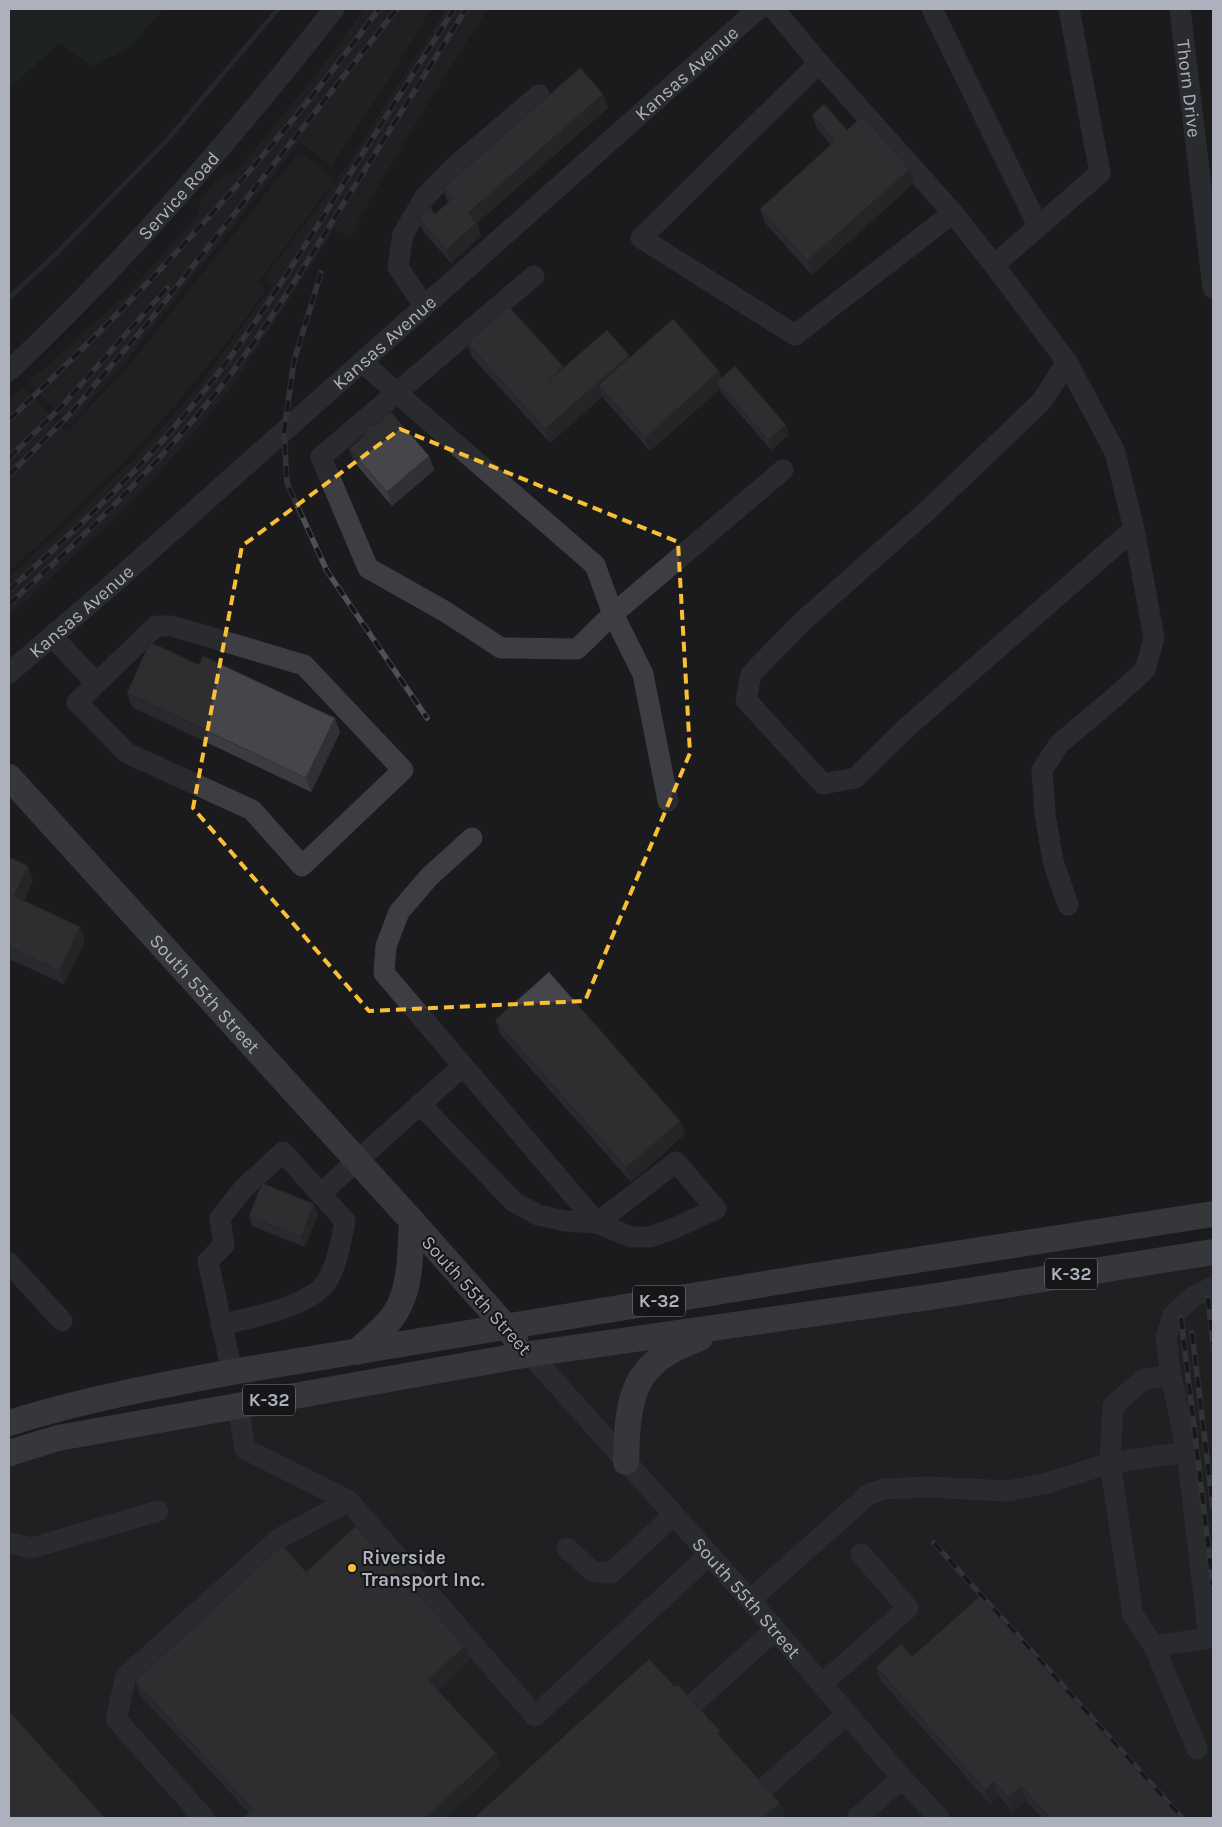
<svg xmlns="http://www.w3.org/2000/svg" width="1222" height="1827" font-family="Karla,sans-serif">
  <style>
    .built { fill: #27272a }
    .green { fill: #222c24 }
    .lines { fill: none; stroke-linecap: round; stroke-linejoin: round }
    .stream { stroke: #303942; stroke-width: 4.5 }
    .minor { stroke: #3d3e44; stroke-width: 21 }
    .major { stroke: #575961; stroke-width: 26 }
    .rail-casing { stroke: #4e5057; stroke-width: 5.5 }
    .rail { stroke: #161618; stroke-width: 4; stroke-dasharray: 11; stroke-linecap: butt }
    .wall { fill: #3b3c40 }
    .shaded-wall { fill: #303134 }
    .building { fill: #45464a; stroke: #303134 }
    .marked { fill: none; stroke: #f9c037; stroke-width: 4; stroke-dasharray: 10 6; stroke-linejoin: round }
    .poi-dot { fill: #f9c037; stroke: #161618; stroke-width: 2 }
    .labels { text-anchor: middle; stroke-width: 4; stroke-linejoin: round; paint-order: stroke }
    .shield { fill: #161618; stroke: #80828c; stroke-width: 1 }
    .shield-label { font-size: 18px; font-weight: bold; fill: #adb1bd }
    .street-label { font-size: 19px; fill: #adb1bd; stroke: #161618 }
    .poi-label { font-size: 19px; font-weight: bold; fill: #adb1bd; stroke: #161618; text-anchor: start }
  </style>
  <rect width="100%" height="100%" fill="#1b1b1d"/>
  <path class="built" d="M364,9h67l-40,67 -60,90 -31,-24 -173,218 -58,65 -40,-43 106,-96 48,-54 13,-17 7,-19 16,-18 18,-7 79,-96z
    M446,9h42l-41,63 -53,87 -32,55 -11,23 -16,-8 -76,117 -30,44 -39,47 -32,37 -43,44 -106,98v-39l56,-51 71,-69 61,-69 75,-102 -8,-8 54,-71 30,-44z
    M299,152l37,27 -78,104 8,7 -28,39 -60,73 -49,55 -70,69 -50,45v-172l14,-12 44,45 63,-68z
    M1213,1251v567h-1204v-365z"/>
  <path class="green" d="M9,9h155l-37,40 -36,17 -30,-23 -51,43 -1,6z"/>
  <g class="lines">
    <path class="stream" d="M9,298l48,-45 111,-114 110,-130"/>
    <g class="minor">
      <path d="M774,9l45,54 134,150 -158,122 -154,-97 178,-175"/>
      <path d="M932,9l106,217"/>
      <path id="s1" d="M1180,9l33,279"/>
      <path d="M953,213l41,52 106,-92 -31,-164"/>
      <path d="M994,265l73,97 48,90 19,77 -229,200 -50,49 -32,6 -77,-84 5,-26 53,-54 124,-110 114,-109 25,-39"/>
      <path d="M424,306l-26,-39 5,-33 22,-37 28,-29 86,-73"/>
      <path d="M362,362l34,30 199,173 18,49 -36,35 -76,-1 -55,-36 -78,-44 -47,-111 213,-181"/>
      <path id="s2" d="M9,371c118,-112 225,-234 325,-362"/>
      <path d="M156,626h16l132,39 99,105 -101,96 -50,-56 -125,-57 -50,-51z"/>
      <path d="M52,636l44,47"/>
      <path id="s3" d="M9,673l99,-85 650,-579"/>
      <path d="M668,801l-25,-127 -30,-60 170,-144"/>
      <path d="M1068,905l-15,-44 -8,-47 -3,-44 17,-26 56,-47 30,-27 9,-32 -20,-109"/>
      <path d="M420,1104l94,98 24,13 27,6 32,2 34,14h19l25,-9 41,-19 -40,-47 -79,61 -213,-250 2,-27 13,-34 30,-35 43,-39"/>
      <path d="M320,1194l143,-128"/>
      <path d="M9,1263l53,58"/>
      <path d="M221,1325c30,-8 84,-17 104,-41 12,-16 16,-44 20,-63l-62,-69 -39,36 -24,30 4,27 -16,16 24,111"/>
      <path id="s4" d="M530,1354l220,246 152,178 37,40"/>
      <path d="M1171,1376l-27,3 -31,27 -3,57 23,152 21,31 43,103"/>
      <path d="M238,1406l7,43 104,52 186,215 174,-161"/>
      <path d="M9,1543l23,5 126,-37"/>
      <path d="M567,1548l25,23 19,2 63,-58"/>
      <path d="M750,1600l119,-106 16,-5 43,-2 80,4 40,-8 62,-20 77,-11"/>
      <path d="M1154,1646l55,-8 -22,-186 -16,-76 -5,-38 7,-23 20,-18 20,-10"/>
      <path d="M822,1684l86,-76 -47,-54"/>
      <path d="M694,1703l81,-73"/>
      <path d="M764,1788l83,-74"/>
      <path d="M204,1818l-88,-99 10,-43 154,-138 69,-37"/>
      <path d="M857,1818l45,-40"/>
    </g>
    <g class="major">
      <path id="s5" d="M9,777l403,444 103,116"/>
      <path d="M357,1352c11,-11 24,-21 34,-33 21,-26 19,-66 21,-98"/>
      <path d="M9,1423c73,-23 148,-37 223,-51l581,-96 400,-62"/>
      <path d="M9,1453l49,-15 472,-84 400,-57 283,-45"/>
      <path d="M626,1462c2,-67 5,-99 74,-124"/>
    </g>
    <g class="rail-casing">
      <path id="rail" d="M321,273l-27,88 -10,71 3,51 40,88 100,147
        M9,420c39,-38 78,-75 116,-114 91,-93 177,-192 254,-297
        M9,458l52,-51 106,-119
        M9,475l60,-60 78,-91 250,-315
        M9,590c71,-64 141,-129 200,-205 48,-61 89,-128 130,-194 38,-61 77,-121 115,-182
        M9,604c74,-66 144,-134 207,-211 46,-57 84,-120 123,-182 42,-67 85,-135 127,-202
        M1208,1298l5,48
        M1181,1318l32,268
        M1192,1333l21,175
        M934,1543l248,275"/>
    </g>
    <use href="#rail" class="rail"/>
  </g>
  <path class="wall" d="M608,108l-131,115 4,13 -30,27 -28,-32 -5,-14 17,-3 13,-11 -5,-15z
    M812,115l35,15 63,39 5,13 -103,93 -47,-52 -5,-14 71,-64 -14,-16z
    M467,343l96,25 66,-13 1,3 89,13 2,7 68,57 -18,15 -50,-58 -1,-3 -70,62 -46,-52 -1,-3 -53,47 -78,-86z
    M374,426l55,30 5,14 -42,36 -38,-44 -5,-13 15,-14 -1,-4z
    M199,665l141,67 -29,60 -179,-85 -5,-14z
    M9,857l19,9 5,14 -9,21 56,26 5,14 -21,43 -55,-25z
    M495,1020l185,101 5,13 -54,48 -131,-148z
    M318,1214l-13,33 -53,-21 -3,-10z
    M306,1572l159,74 5,13 -32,31 58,63 5,14 -252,46 -109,-118 -5,-14z
    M912,1657l268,161h-138l-16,-18 -13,12 -14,-16 -9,8 -109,-123 -5,-14z"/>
  <path class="shaded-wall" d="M603,94l5,14 -131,115 4,13 -30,27 -5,-13 22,-37z
    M910,169l5,13 -103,93 -5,-14z
    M629,355l5,14 -35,16 4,11 -53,47 -5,-14z
    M719,371l5,14 -7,-3 3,7 -70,62 -5,-13z
    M786,425l3,10 -18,15 -3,-10z
    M429,456l5,14 -42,36 -5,-14z
    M335,718l5,14 -29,60 -5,-14z
    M28,866l5,14 -14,30 -5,-14z
    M80,927l5,14 -21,43 -5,-13z
    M680,1121l5,13 -54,48 -5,-14z
    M314,1204l4,10 -13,33 -4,-10z
    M465,1646l5,13 -37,34 -5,-13z
    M720,1731l5,13 -8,-11z
    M496,1753l5,14 -56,51h-20z
    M994,1782l5,14 -9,8 -5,-14z
    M1021,1786l5,14 -13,12 -5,-14z
    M780,1803l5,13 -2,2h-20z"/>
  <path class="building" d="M580,68l23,26 -135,119 8,10 -30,27 -28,-33 12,-10 5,7 17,-15 -9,-11z
    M824,104l23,26 16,-14 47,53 -103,92 -47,-52 75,-68 -23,-26z
    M508,306l55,60 -17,17 61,-53 22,25 -84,74 -78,-86z
    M673,319l46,52 -74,67 -46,-53z
    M735,366l51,59 -18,15 -51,-58z
    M391,412l38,44 -42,36 -38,-43 17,-15 -3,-3 9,-8 2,3z
    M150,642l49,23 4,-9 132,62 -29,60 -179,-85z
    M9,857l19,9 -14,30 66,31 -21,44 -50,-24z
    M549,972l131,149 -54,47 -131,-148z
    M262,1183l52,21 -13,33 -52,-21z
    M356,1526l109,120 -37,34 68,73 -71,65h-182l10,-8 -118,-129 147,-136 24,27z
    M980,1596l200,222h-130l-29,-32 -13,12 -14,-16 -9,8 -109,-123 25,-23 11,13z
    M649,1659l26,28 3,-2 42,46 -3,2 63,70 -17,15h-289z
    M9,1711l96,107h-96z"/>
  <path d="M0 0H1222V1827H0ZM400,429l278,113 12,211 -105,248 -216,10 -176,-203 49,-262z" fill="#1b1b1d" fill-opacity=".55" fill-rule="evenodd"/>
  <path class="marked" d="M400,429l278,113 12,211 -105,248 -216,10 -176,-203 49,-262z"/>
  <circle class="poi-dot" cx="352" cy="1568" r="5"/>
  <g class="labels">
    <g class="shield">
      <rect x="1045" y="1258.5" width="52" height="31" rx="4"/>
      <rect x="633" y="1285.5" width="52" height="31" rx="4"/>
      <rect x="243" y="1384.5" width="52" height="31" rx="4"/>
    </g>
    <g class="shield-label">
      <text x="1071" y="1280">K-32</text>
      <text x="659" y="1307">K-32</text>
      <text x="269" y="1406">K-32</text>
    </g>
    <g class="street-label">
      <text dy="7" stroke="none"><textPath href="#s3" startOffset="905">Kansas Avenue</textPath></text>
      <text dy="7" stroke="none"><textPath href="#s1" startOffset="80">Thorn Drive</textPath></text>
      <text dy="7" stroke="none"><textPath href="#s2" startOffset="244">Service Road</textPath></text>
      <text dy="7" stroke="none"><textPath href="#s3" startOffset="500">Kansas Avenue</textPath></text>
      <text dy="7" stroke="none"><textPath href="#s3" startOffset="95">Kansas Avenue</textPath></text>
      <text dy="7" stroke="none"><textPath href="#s5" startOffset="292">South 55th Street</textPath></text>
      <text transform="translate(477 1295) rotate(48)" y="7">South 55th Street</text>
      <text dy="7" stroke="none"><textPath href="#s4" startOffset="326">South 55th Street</textPath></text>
    </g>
    <g class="poi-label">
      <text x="362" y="1564">Riverside<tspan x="362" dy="22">Transport Inc.</tspan></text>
    </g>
  </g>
  <rect width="1222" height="1827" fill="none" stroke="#adb1bd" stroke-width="20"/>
</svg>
